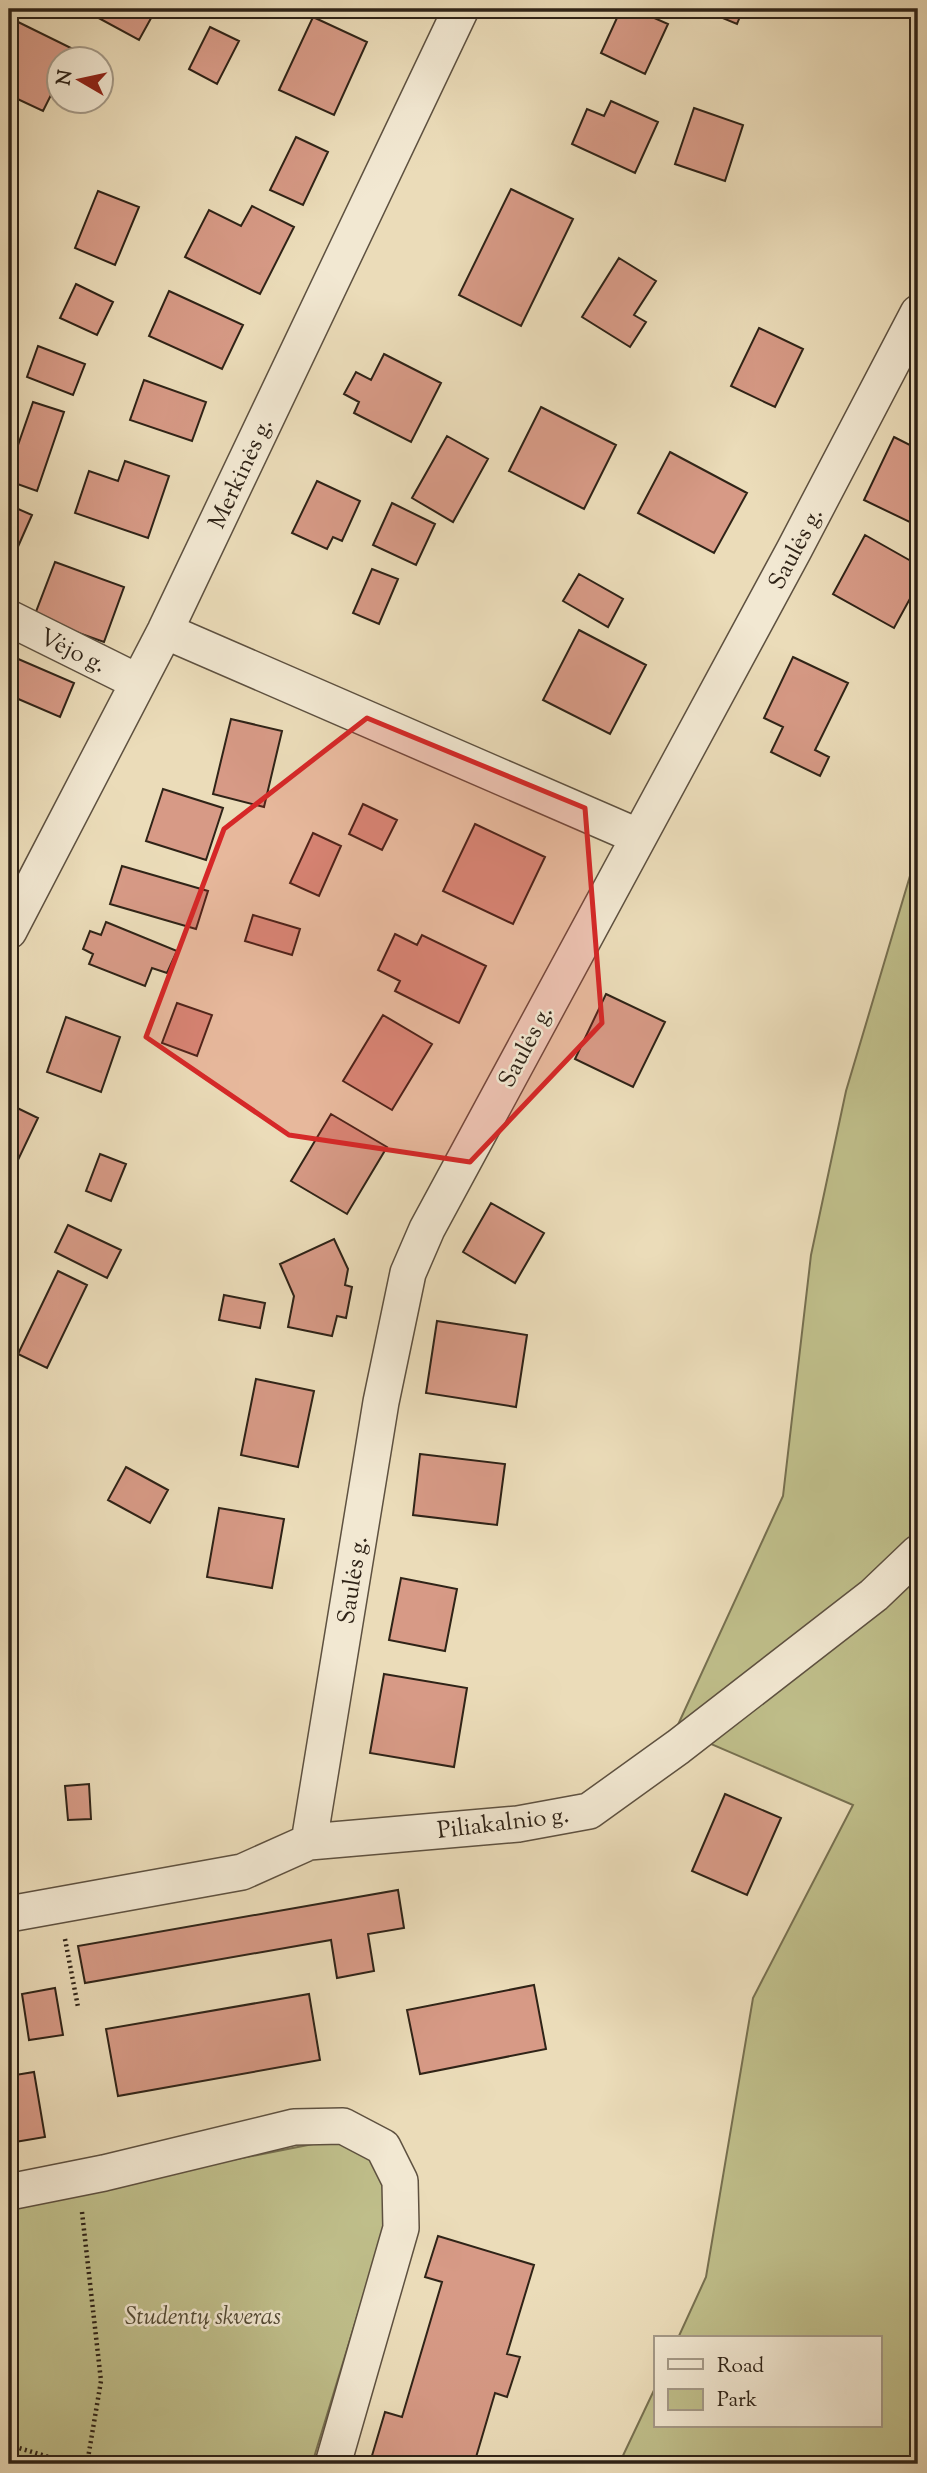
<svg xmlns="http://www.w3.org/2000/svg" width="927" height="2473" font-family="'Sorts Mill Goudy',serif">
  <style>
    .green { fill: #bfbe8a; stroke: #777050; stroke-width: 2 }
    .building { fill: #d79a86; stroke: #2f2317; stroke-width: 2 }
    .lines { fill: none; stroke-linecap: round; stroke-linejoin: round }
    .minor-casing { stroke: #5e5140; stroke-width: 38 }
    .path { stroke: #2f2317; stroke-width: 4.5; stroke-dasharray: 2 3.5; stroke-linecap: butt }
    .minor { stroke: #f2e8d2; stroke-width: 35 }
    .marked { fill: #d62828; fill-opacity: 0.2; stroke: #d62828; stroke-width: 5; stroke-linejoin: round }
    .labels { text-anchor: middle; stroke-width: 5; stroke-linejoin: round; paint-order: stroke }
    .street-label { font-size: 24px; fill: #2f2317; stroke: #f2e8d2 }
    .park-label { font-size: 24px; font-style: italic; fill: #534a34; stroke: #f2e8d2 }
  </style>
  <rect width="100%" height="100%" fill="#ebdcb9"/>
  <filter id="stains"><feTurbulence type="fractalNoise" baseFrequency=".00286" numOctaves="4"/><feColorMatrix values="0 0 0 0 .2 0 0 0 0 .09 0 0 0 0 .02 0 0 0 .5 -.17"/></filter>
  <radialGradient id="worn" r=".72"><stop offset=".6" stop-color="#630" stop-opacity="0"/><stop offset="1" stop-color="#630" stop-opacity=".3"/></radialGradient>
  <path class="green" d="M918,849v1615h-299l37,-78v40h224v-88h-202l28,-61 47,-279 100,-193 -177,-76 107,-233 28,-241 35,-164z
    M318,2143h32l25,20 15,46 -78,255h-303v-260z"/>
  <path class="building" d="M82,9h68l5,2 -16,29z
    M352,9h22l-3,8z
    M621,9h13l34,15 -23,50 -44,-21z
    M701,9h42l-6,15z
    M313,17l54,25 -33,73 -55,-25z
    M12,19l61,30 -5,11h-8v17l-17,34 -34,-16v-69z
    M210,27l29,14 -22,43 -28,-15z
    M611,101l47,21 -23,51 -63,-29 15,-35 17,7z
    M694,108l49,17 -18,56 -50,-17z
    M296,137l32,15 -25,53 -33,-15z
    M511,189l62,30 -52,107 -62,-31z
    M98,191l41,16 -24,58 -40,-17z
    M252,206l42,21 -34,67 -75,-37 24,-47 32,16z
    M619,258l37,23 -22,34 12,7 -16,25 -48,-30z
    M76,284l37,18 -16,33 -37,-17z
    M169,291l74,34 -21,44 -73,-33z
    M759,328l44,21 -28,58 -44,-21z
    M38,346l47,18 -12,31 -46,-18z
    M384,354l57,29 -30,59 -57,-29 5,-11 -15,-8 12,-22 15,8z
    M144,380l62,22 -14,39 -62,-21z
    M33,402l31,10 -27,79 -28,-10v-10z
    M541,407l75,38 -32,64 -75,-38z
    M447,436l41,23 -35,63 -41,-24z
    M894,437l24,12v77l-54,-26z
    M670,452l77,41 -33,60 -76,-40z
    M125,461l44,15 -21,62 -73,-25 14,-42 29,10z
    M317,481l43,20 -18,40 -9,-4 -6,12 -35,-16z
    M392,503l43,21 -19,41 -43,-20z
    M9,505l23,10 -23,52z
    M865,535l53,30v19l-24,44 -61,-34z
    M55,562l69,25 -20,55 -70,-25z
    M372,569l26,10 -19,45 -26,-11z
    M579,574l44,25 -15,28 -45,-26z
    M579,630l67,35 -36,69 -67,-34z
    M9,655l65,28 -14,34 -51,-22z
    M793,657l55,26 -33,67 14,7 -9,19 -49,-24 12,-25 -19,-9z
    M231,719l51,12 -18,76 -51,-13z
    M163,789l60,19 -17,52 -60,-19z
    M363,804l34,16 -15,30 -33,-16z
    M475,824l70,33 -32,67 -70,-33z
    M313,833l28,13 -22,50 -29,-13z
    M122,866l86,25 -12,38 -86,-25z
    M253,915l47,14 -8,26 -47,-14z
    M106,922l71,29 -10,22 -15,-5 -7,18 -56,-22 4,-10 -10,-5 7,-18 11,4z
    M395,934l22,11 5,-10 64,31 -27,57 -64,-32 5,-10 -22,-11z
    M606,994l59,28 -32,65 -58,-28z
    M177,1003l35,12 -15,41 -35,-13z
    M383,1015l49,29 -40,66 -49,-29z
    M66,1017l54,20 -19,55 -54,-20z
    M9,1104l29,14 -20,42 -9,-4z
    M331,1114l56,33 -40,67 -56,-33z
    M100,1154l26,10 -15,37 -25,-10z
    M491,1203l53,30 -29,50 -52,-31z
    M68,1225l53,25 -14,28 -52,-26z
    M334,1239l14,30 -3,16 7,2 -6,31 -9,-2 -5,20 -44,-9 6,-31 -14,-32z
    M58,1271l29,14 -40,83 -29,-14z
    M224,1295l41,8 -5,25 -41,-8z
    M437,1321l90,14 -11,72 -90,-14z
    M256,1379l58,12 -16,76 -57,-12z
    M420,1454l85,10 -8,61 -84,-10z
    M126,1467l42,23 -18,33 -42,-23z
    M219,1508l65,11 -12,69 -65,-11z
    M401,1578l56,11 -12,62 -56,-11z
    M384,1674l83,14 -13,79 -84,-14z
    M89,1784l2,35 -23,1 -3,-34z
    M725,1794l56,24 -34,77 -55,-24z
    M398,1890l6,38 -36,6 6,37 -37,7 -6,-38 -246,43 -7,-37z
    M534,1985l12,64 -126,25 -13,-64z
    M55,1988l8,47 -34,5 -7,-46z
    M309,1994l11,66 -202,36 -12,-67z
    M34,2072l11,65 -36,6v-67z
    M438,2236l96,29 -27,89 13,3 -13,40 -12,-4 -21,71h-85l-18,-5 14,-47 17,5 40,-135 -17,-5z"/>
  <g class="lines">
    <g class="minor-casing">
      <path id="minor" d="M9,618l129,64
        M165,631l472,205
        M9,931l156,-300 296,-622
        M309,1842l72,-440 27,-129 19,-44 367,-679 124,-237
        M9,1914l233,-42 67,-30 209,-18 71,-13 89,-64 196,-152 44,-42
        M9,2192l95,-19 190,-46 49,-1 40,21 17,34 1,47 -68,236"/>
    </g>
    <path class="path" d="M65,1939l13,68
      M82,2212l19,169 -14,83
      M9,2445l63,19"/>
    <use href="#minor" class="minor"/>
  </g>
  <path class="marked" d="M367,718l218,90 17,215 -132,139 -181,-27 -143,-98 78,-208z"/>
  <g class="labels">
    <g class="street-label">
      <text transform="translate(240 473) rotate(-65)" y="8">Merkinės g.</text>
      <text transform="translate(795 548) rotate(-62)" y="8">Saulės g.</text>
      <text transform="translate(73 650) rotate(26)" y="8">Vėjo g.</text>
      <text transform="translate(525 1046) rotate(-62)" y="8">Saulės g.</text>
      <text transform="translate(352 1580) rotate(-81)" y="8">Saulės g.</text>
      <text transform="translate(503 1822) rotate(-7)" y="8">Piliakalnio g.</text>
    </g>
    <g class="park-label">
      <text x="203" y="2324">Studentų skveras</text>
    </g>
  </g>
  <rect width="927" height="2473" fill="none" stroke="#ebdcb9" stroke-width="35"/>
  <rect x="10" y="10" width="906" height="2452" fill="none" stroke="#2f2317" stroke-width="3.5"/>
  <rect x="18" y="18" width="892" height="2438" fill="none" stroke="#2f2317" stroke-width="2"/>
  <rect x="654" y="2336" width="228" height="91" fill="#f2e8d2" stroke="#a49987" stroke-width="2"/>
  <rect x="668" y="2359" width="35" height="10" fill="#f2e8d2" stroke="#a49987" stroke-width="2"/>
  <text x="717" y="2372" font-size="21" fill="#2f2317">Road</text>
  <rect x="668" y="2389" width="35" height="21" fill="#bfbe8a" stroke="#a49987" stroke-width="2"/>
  <text x="717" y="2406" font-size="21" fill="#2f2317">Park</text>
  <g transform="translate(80 80) rotate(279)"><circle r="33" fill="#f2e8d2" stroke="#a49987" stroke-width="2"/>
  <path d="M0-5L12 26L0 18L-12 26Z" fill="#8f2418"/>
  <text y="-10" font-size="19" font-weight="bold" text-anchor="middle" fill="#2f2317">N</text>
  </g>
  <rect width="100%" height="100%" filter="url(#stains)"/>
  <rect width="100%" height="100%" fill="url(#worn)"/>
</svg>
